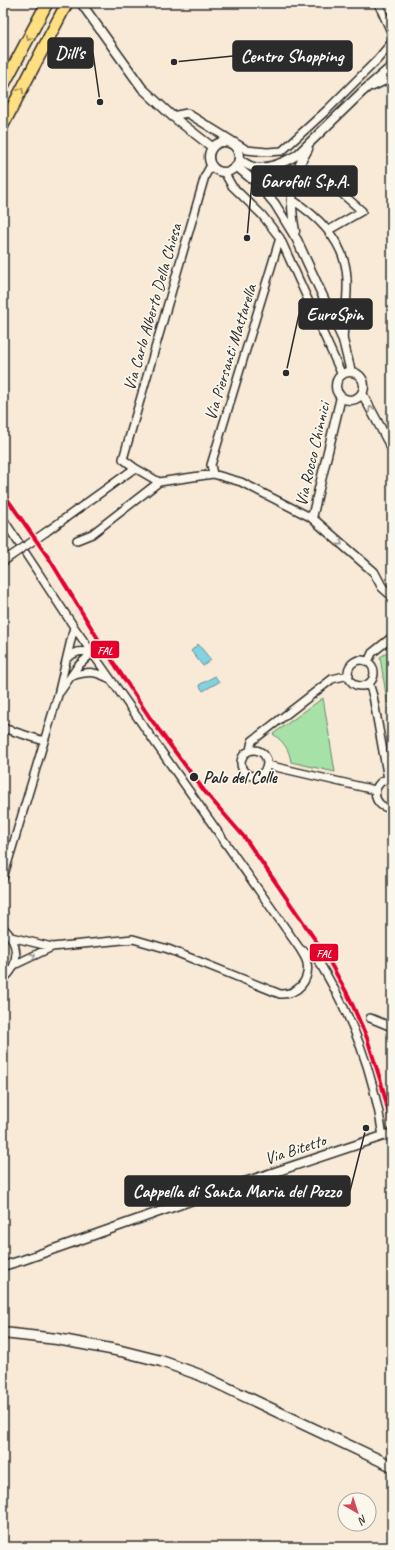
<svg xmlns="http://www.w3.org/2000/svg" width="395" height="1550" font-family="Caveat,sans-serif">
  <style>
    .green { fill: #a6e2a8; stroke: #68866a }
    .water { fill: #83d1e1; stroke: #608f98 }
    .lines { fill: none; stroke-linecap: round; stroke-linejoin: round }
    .minor-casing { stroke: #2b2b2b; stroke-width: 10 }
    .tertiary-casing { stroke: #2b2b2b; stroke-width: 11 }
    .secondary-casing { stroke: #2b2b2b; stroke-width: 13 }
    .trunk-casing { stroke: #2b2b2b; stroke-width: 14 }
    .minor { stroke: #fbf7ec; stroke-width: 7 }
    .tertiary { stroke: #fbf7ec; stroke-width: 8 }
    .secondary { stroke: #fbf7ec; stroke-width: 10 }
    .trunk { stroke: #ffdf80; stroke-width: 11 }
    .minor-bridge-casing { stroke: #2b2b2b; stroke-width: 10; stroke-linecap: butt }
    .minor-bridge { stroke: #fbf7ec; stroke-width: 7 }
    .rail-1-casing { stroke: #fbf7ec; stroke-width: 7 }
    .rail-1 { stroke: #e4002b; stroke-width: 4 }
    .oneway { stroke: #958556 }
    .oneway2 { stroke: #93918c }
    .stop-dot { fill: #2b2b2b; stroke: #fbf7ec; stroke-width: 1.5 }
    .labels { text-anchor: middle; stroke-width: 3.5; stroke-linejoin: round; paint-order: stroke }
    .street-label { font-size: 17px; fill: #2b2b2b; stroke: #fbf7ec }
    .stop-label { font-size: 17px; font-weight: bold; fill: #2b2b2b; stroke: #fbf7ec; text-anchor: start }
    .leader { fill: none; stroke: #2b2b2b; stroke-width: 1.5 }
    .callout-dot { fill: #2b2b2b; stroke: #fbf7ec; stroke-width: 1.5 }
    .callout { fill: #2b2b2b; stroke: #2b2b2b; stroke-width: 1.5 }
    .callout-label { font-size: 18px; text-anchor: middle; font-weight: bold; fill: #fff }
    .line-badge { stroke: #fbf7ec; stroke-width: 1.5 }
    .badge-label { font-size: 11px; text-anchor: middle; font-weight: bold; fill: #fff }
  </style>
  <rect width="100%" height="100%" fill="#f8ead6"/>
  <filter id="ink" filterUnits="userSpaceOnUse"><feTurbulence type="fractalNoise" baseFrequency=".025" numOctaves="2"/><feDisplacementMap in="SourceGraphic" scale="8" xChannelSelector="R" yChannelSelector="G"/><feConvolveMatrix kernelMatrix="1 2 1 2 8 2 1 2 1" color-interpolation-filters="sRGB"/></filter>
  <g filter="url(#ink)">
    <path class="green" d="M392,650v82l-12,-75z
      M323,698l12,74 -44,-10c-2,-13 -7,-20 -18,-28z"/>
    <path class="water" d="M198,644l13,16 -8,6 -12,-15z
      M215,676l4,6 -16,9 -4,-6z"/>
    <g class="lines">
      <g class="minor-casing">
        <path id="minor" d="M378,3l14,31
          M172,116l15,-3 60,37 20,2 15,-1 46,-42 49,-49 15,-18
          M211,165l-6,11 -82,283 12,9 24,14 54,-8 28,8 71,36
          M224,172l8,14 30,29 18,23 62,137
          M291,199c28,18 55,44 56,80 1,20 -3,41 -4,61
          M329,230l33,-19 -23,-20
          M213,474l-2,-9 69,-227
          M3,519l71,108 226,322c3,5 6,9 7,14 3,17 -9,32 -27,31l-112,-45 -35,-10 -81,8 -38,18
          M46,532l89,-64
          M77,540l15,-6 67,-52
          M3,562l8,-6
          M67,658c10,-7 13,-8 25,-5
          M348 673a13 13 0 1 1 26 0a13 13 0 1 1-26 0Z
          M368,662l4,-9 20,-16
          M72,676c17,-5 23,-5 38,3
          M369,683l4,13 15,83
          M60,692l18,-26 14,-13
          M3,728l41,13
          M241 763a13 13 0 1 1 26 0a13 13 0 1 1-26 0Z
          M250,750l2,-9 80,-62 17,-4
          M267,765l108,25
          M392,779c-22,-1 -22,30 0,29
          M3,878l55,-183 16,-68
          M3,928c16,14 18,37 0,51
          M11,937l41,10
          M302,950l14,8 3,4c34,56 54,108 64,174
          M370,1018l22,9"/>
      </g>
      <g class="tertiary-casing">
        <path id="tertiary" d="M81,3l61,85 30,28 40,31
          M373,86l19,-9
          M209 157a15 15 0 1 1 30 0a15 15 0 1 1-30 0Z
          M239,160c4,2 10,6 14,7 15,3 32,-5 44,-12l65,-63 30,-26
          M236,166l24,20 15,18 22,36 46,100 8,32
          M295,231c-6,-31 -4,-55 13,-82
          M336 386a14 14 0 1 1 28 0a14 14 0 1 1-28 0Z
          M362,393l30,56
          M341,397l-29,121 62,54 8,15 10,9
          M3,1266l20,-6 198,-70 171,-57"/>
      </g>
      <g class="secondary-casing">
        <path id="secondary" d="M3,1333l54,6 64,12 40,10 39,14 192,91"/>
      </g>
      <g class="trunk-casing">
        <path id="trunk" d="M3,86l44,-83
          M3,125l64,-122"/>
      </g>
      <use href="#minor" class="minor"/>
      <use href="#tertiary" class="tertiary"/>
      <use href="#secondary" class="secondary"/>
      <use href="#trunk" class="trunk"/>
      <g class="minor-bridge-casing">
        <path id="minor-bridge" d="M11,556l35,-24"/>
      </g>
      <use href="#minor-bridge" class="minor-bridge"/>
      <g class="rail-1-casing">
        <path id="rail-1" d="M3,493l47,67 50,82 50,76 55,74 40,46 82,119 22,40 18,41 14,44 11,44"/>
      </g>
      <use href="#rail-1" class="rail-1"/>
    </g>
    <defs><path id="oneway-chevron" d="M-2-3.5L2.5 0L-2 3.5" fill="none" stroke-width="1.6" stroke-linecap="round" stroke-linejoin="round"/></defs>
    <g class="oneway">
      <use href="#oneway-chevron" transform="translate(29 38) rotate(118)"/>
      <use href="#oneway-chevron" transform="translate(21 90) rotate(-63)"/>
    </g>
    <g class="oneway2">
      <use href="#oneway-chevron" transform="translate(371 409) rotate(-119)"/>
      <use href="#oneway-chevron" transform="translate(340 543) rotate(41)"/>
      <use href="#oneway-chevron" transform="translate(33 956) rotate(-26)"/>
    </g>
  </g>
  <circle class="stop-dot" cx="194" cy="777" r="5"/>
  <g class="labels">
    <g class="street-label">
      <text transform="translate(152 307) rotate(-74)" y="6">Via Carlo Alberto Della Chiesa</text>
      <text transform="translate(230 352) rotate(-73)" y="6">Via Piersanti Mattarella</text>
      <text transform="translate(312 454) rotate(-77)" y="6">Via Rocco Chinnici</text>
      <text transform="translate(295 1149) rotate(-18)" y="6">Via Bitetto</text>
    </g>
    <g class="stop-label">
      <text x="203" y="783">Palo del Colle</text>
    </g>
  </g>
  <path class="leader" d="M100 102L93 53M174 62L233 56M247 238L252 181M286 373L299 314M366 1128L350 1191"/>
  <g class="callout-dot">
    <circle cx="100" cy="102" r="4"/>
    <circle cx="174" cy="62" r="4"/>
    <circle cx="247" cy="238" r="4"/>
    <circle cx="286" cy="373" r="4"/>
    <circle cx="366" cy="1128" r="4"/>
  </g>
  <g class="callout">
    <rect x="48" y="38" width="45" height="30" rx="4"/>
    <rect x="233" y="41" width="119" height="30" rx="4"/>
    <rect x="252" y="166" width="105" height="30" rx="4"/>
    <rect x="299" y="299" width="73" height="30" rx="4"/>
    <rect x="125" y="1176" width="225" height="30" rx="4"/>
  </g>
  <g class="callout-label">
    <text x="70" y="59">Dill's</text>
    <text x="292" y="62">Centro Shopping</text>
    <text x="305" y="187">Garofoli S.p.A.</text>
    <text x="335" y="320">EuroSpin</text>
    <text x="237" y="1197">Cappella di Santa Maria del Pozzo</text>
  </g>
  <g class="line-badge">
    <rect x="90" y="640" width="30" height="19" rx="4" fill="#e4002b"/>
    <rect x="309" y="943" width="30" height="19" rx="4" fill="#e4002b"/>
  </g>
  <g class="badge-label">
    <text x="105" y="654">FAL</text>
    <text x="324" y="957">FAL</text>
  </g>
  <rect width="395" height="1550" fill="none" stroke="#fbf7ec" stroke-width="16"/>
  <rect x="8" y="8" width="379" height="1534" fill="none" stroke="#2b2b2b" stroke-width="1.5" filter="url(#ink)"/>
  <g transform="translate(357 1512) rotate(141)"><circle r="19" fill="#fbf7ec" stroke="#a8a59f"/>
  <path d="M0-3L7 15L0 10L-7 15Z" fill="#d1495b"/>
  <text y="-6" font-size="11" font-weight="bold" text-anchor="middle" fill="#2b2b2b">N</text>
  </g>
</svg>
